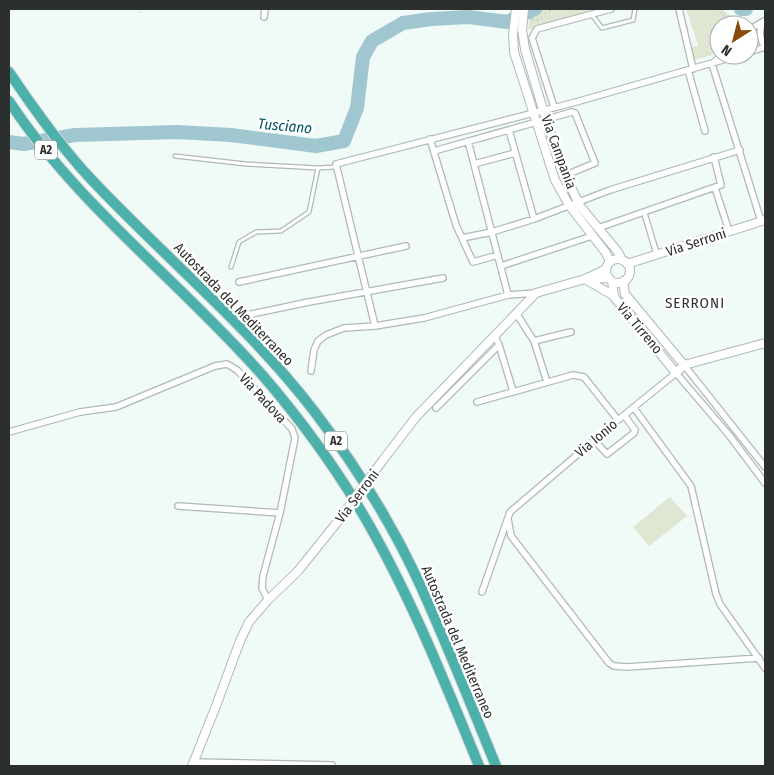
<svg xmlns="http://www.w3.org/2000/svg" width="774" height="775" font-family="'Fira Sans Condensed',sans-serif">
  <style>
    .green { fill: #dfe7d3 }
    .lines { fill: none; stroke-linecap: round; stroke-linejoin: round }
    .river { stroke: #a0c7d0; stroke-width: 14 }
    .service-casing { stroke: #afb9b5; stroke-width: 5.5 }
    .pedestrian-casing { stroke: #afb9b5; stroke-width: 7 }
    .minor-casing { stroke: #afb9b5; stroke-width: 8 }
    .tertiary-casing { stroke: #afb9b5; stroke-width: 10 }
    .motorway-casing { stroke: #d5d5d5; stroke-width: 12 }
    .path { stroke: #888f8c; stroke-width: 1; stroke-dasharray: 1 4; stroke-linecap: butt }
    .service { stroke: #fff; stroke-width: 3 }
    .pedestrian { stroke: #fff; stroke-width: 4.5 }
    .minor { stroke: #fff; stroke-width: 5.5 }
    .tertiary { stroke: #fff; stroke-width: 8 }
    .motorway { stroke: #4cb0ab; stroke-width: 10 }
    .tertiary-bridge-casing { stroke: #afb9b5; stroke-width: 10; stroke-linecap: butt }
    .tertiary-bridge { stroke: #fff; stroke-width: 8 }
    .labels { text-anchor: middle; stroke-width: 5; stroke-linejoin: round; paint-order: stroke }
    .shield { fill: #fff; stroke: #6b6d6c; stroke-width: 1 }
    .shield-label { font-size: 12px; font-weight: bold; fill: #2b2f2d }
    .street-label { font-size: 14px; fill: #2b2f2d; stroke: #fff }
    .water-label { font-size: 15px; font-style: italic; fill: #015764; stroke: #fff }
    .neighbourhood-label { font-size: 15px; letter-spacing: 1px; fill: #2e3632; stroke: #fff }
  </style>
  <rect width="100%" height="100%" fill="#f0faf6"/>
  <path class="green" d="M544,9h58l-74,21 2,-15z
    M686,9h35l18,12 -4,4h-16l-1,18 1,7 -7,5 -17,5 -4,-12 7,-3z
    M670,497l17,19 -38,30 -16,-19z"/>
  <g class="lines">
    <path class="river" d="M741,9h5
      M9,142l15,2 51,-9 102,-3 54,3 85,11 28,-5 13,-33 6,-51 9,-16 31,-18 28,-4 38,-2 38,5 28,-13"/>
    <g class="service-casing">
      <path id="service" d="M592,15l10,13 31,-8 2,-11
        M175,156l71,8 72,4 -9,44 -28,19 -25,1 -17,10 -8,25
        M318,168l18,-1"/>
    </g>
    <g class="pedestrian-casing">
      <path id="pedestrian" d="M644,212l13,43"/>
    </g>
    <g class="minor-casing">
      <path id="minor" d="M679,9l14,60
        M264,17l1,-8
        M763,22c-5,10 -3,16 2,26
        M749,30l15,-9
        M749,52l16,-5
        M714,62l7,-7
        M712,64l49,157
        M688,70l17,61
        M554,107l-22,-69 5,-9 74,-20
        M509,130l25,89
        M430,139l26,86 17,37 25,-7
        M468,141l40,154
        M434,151l138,-39 3,1 20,50 -29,12
        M474,164l41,-11
        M715,188l14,43
        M598,228l123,-43 -7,-28
        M462,238l30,-6 42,-13 76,-29 130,-40
        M501,266l91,-30
        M239,282l167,-36
        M516,313l18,28 13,41
        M247,315l62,-13 134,-24
        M375,326l-39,-162 240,-62 164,-47
        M495,336l4,9 14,46
        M534,341l37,-9
        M684,365l81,102
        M311,371l3,-21 4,-9 8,-6 18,-7 31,-2 49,-8 84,-23 28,-2
        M477,402l96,-27 11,2 34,43
        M436,408l63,-63
        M634,408l57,78 25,108 4,10 45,64
        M9,432l71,-20 36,-5 99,-41 12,-2 10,6 55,59 3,9 -15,75 -17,63 -1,12 6,12
        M594,440l13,14 27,-21 1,-3 -11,-15
        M178,506l102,7
        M508,519l3,17 98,127 5,3 13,1 132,-9
        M482,592l28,-80 108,-92 58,-47 53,62 36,48
        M193,762l139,3v1"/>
    </g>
    <g class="tertiary-casing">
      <path id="tertiary" d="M516,9l-3,25 1,18 41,128 14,25 37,48 4,9
        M524,9l-2,21 3,19 21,71 22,61 12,25 38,46 4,8
        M606 271a12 12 0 1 1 24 0a12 12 0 1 1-24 0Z
        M627,264l138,-44
        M585,279l29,17
        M587,279l22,-1
        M612,281l2,16 62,76 8,-8 81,-22
        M623,281l2,13 59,71
        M383,460l33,-43 120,-124 49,-14 21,-10
        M192,766l24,-60 24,-65 9,-19 19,-22 30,-29 41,-51"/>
    </g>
    <g class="motorway-casing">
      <path id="motorway" d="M9,72c25,37 51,74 81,106 74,79 158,147 224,233 39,51 74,106 102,165 29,62 54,127 80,190
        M9,101c69,105 173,182 255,276 36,42 69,87 97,134 48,81 83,169 118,255"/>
    </g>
    <path class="path" d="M138,9l2,4 2,-4
      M716,9l8,7 19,9
      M532,19l6,1 14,-11"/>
    <use href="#service" class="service"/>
    <use href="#pedestrian" class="pedestrian"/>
    <use href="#minor" class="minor"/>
    <use href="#tertiary" class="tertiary"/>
    <use href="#motorway" class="motorway"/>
    <g class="tertiary-bridge-casing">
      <path id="tertiary-bridge" d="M339,520l44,-60"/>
    </g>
    <use href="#tertiary-bridge" class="tertiary-bridge"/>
  </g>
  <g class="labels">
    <g class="shield">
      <rect x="35" y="140.5" width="22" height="19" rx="4"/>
      <rect x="325" y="431.5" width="22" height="19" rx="4"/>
    </g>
    <g class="shield-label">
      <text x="46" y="154">A2</text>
      <text x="336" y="445">A2</text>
    </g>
    <g class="street-label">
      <text transform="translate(559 152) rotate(70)" y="5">Via Campania</text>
      <text transform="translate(696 242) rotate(-18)" y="5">Via Serroni</text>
      <text transform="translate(234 304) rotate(46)" y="5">Autostrada del Mediterraneo</text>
      <text transform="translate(640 328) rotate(50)" y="5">Via Tirreno</text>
      <text transform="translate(263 398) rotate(47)" y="5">Via Padova</text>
      <text transform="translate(596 438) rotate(-40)" y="5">Via Ionio</text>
      <text transform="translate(357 496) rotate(-53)" y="5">Via Serroni</text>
      <text transform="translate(458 642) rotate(67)" y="5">Autostrada del Mediterraneo</text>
    </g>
    <g class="water-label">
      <text transform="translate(285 126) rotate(5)" y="5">Tusciano</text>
    </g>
    <g class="neighbourhood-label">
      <text x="695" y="308">SERRONI</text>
    </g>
  </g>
  <rect width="774" height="775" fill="none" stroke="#2b2f2d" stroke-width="20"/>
  <g transform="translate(734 40) rotate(216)"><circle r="24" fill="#ffffff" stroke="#aaacab"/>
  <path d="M0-4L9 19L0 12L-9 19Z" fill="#884a0c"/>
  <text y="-8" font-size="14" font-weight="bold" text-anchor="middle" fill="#2b2f2d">N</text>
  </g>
</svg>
